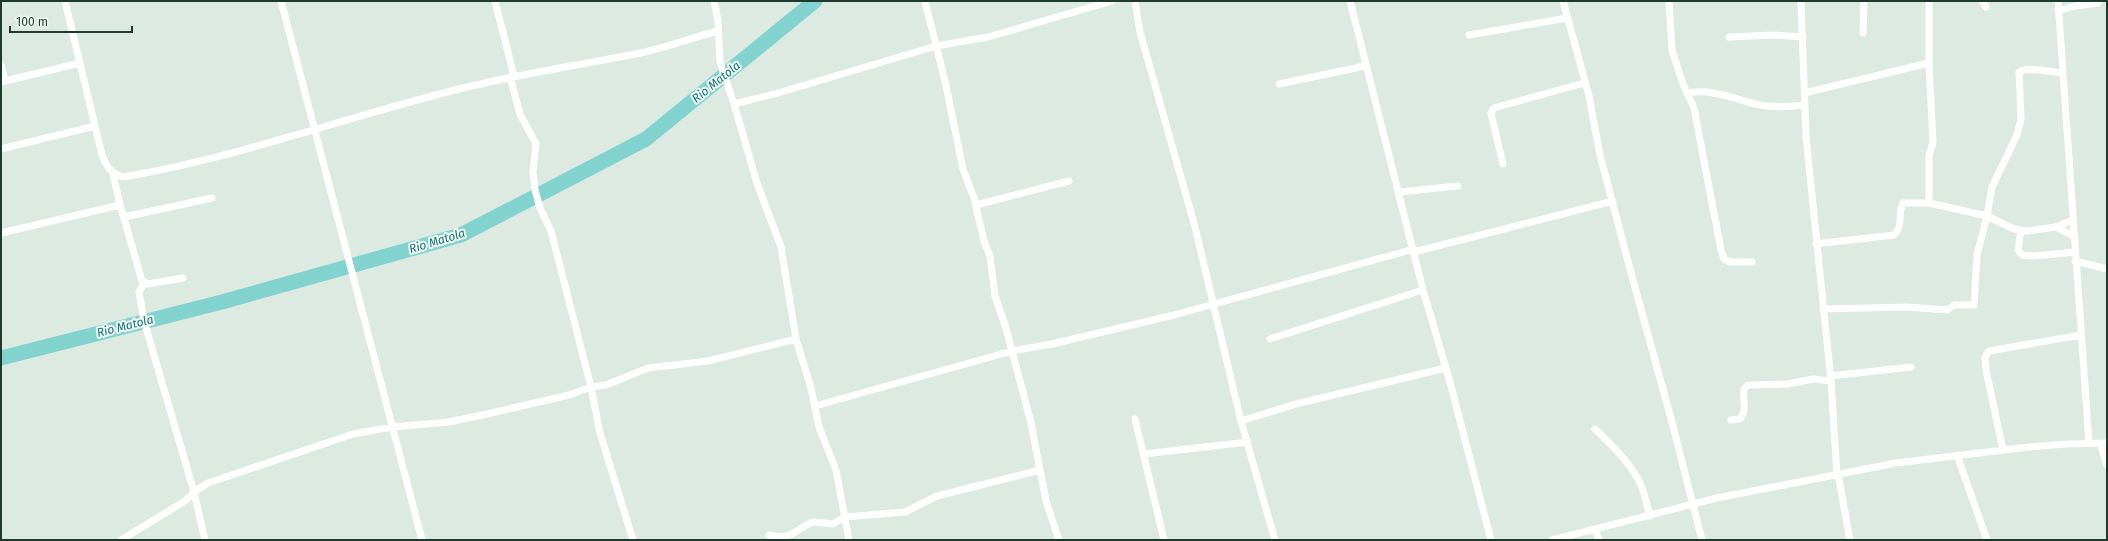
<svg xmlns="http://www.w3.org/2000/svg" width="2108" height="541" font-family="'Fira Sans',sans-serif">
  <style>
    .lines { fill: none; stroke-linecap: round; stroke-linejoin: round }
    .river { stroke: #82d2d0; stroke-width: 15 }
    .minor { stroke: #fff; stroke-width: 7 }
    .labels { text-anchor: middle; stroke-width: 4; stroke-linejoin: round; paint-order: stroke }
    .water-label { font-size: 12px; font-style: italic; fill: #177676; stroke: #edf6f0 }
  </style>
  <rect width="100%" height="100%" fill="#ddeae2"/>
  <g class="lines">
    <path class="river" d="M1,358l221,-56 239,-67 185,-96 169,-138"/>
    <path class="minor" d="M65,1l37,154c5,12 8,18 21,22 107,-18 209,-55 313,-82 66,-18 132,-28 199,-41 28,-5 55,-16 83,-23
      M281,1l141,539
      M495,1l19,75
      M714,1l4,20 2,41 14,42
      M925,1l20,80 18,88 11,29 10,43 6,15 5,40 11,32 25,95 15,78 13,39
      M1135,1l5,31 55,195 46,194 34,119
      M1350,1l73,289 27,92 41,158
      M1563,1l26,95 11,59 33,125 40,146 29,114
      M1669,1l3,49 11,34 11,24 27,142 3,9 6,3h22
      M1801,1l5,135 25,245 6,94
      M1982,1l4,6
      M2058,1l31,442
      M2059,15l-1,-4 17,-5 23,-3 1,-2
      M1863,33l1,-32
      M1469,35l98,-17
      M1729,37l45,-2 29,2
      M1,65l4,16
      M510,77l10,37 16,30 -3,28 2,18 5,18 11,23 40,156 9,46 33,107
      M1,82l79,-19
      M1279,84l86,-18
      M1687,93c27,-5 48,7 73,12 15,3 29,2 44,0
      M1804,93l125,-30
      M1,149l94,-23
      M1503,164l-12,-51 3,-5 90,-25
      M113,174l7,31 22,76 6,3 35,-6
      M1399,192l59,-6
      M1929,203l58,13 27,13 13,2 29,-4 17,-7
      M976,205l93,-24
      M124,217l88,-19
      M2056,227l17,9
      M2021,230l-3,20 4,5 13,1 39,-4
      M1,233l119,-28
      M1816,244l78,-9c10,-9 3,-22 9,-32h26v-47l4,-14 -4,-79v-62
      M1414,252l199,-51
      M2075,261l32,8
      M1823,309l84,-2 40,3 7,-5h20l3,-50 10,-39 5,-29 25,-52 4,-16 -2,-47c11,-6 30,0 43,1
      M1270,339l153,-49
      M1830,376l81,-9
      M815,406l197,-55 40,-7 122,-29 240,-66
      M1135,419l29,121
      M1731,420l9,-1c8,-11 2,-19 4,-30l4,-4 40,-1 25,-5 18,2
      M1241,421l55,-17 150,-36
      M1595,429c17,17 36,34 46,56 4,10 6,21 9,31
      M2100,443l7,22
      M2003,450l-17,-80 -1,-13 4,-6 92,-16
      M1144,454l104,-12
      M1957,455l30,85
      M1838,474l12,66
      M1595,529l4,11
      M769,535c25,6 25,-6 44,-13l20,2 12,-7 60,-5 32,-16 103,-26
      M121,540l64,-39 9,-9 -50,-171 -5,-29 5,-9
      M205,540l-11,-48 14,-9 145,-49 39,-7 57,-5 47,-10 73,-17 22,-8 15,-2 42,-17 60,-7 88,-22
      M849,540l-13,-70 -17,-43 -8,-39 -15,-49 -15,-92 -24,-64 -23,-79 44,-11 158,-47 52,-9 124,-36
      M1552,540l165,-42 179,-35 133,-16 37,-3 41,-1"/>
  </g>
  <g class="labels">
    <g class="water-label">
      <text transform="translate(716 82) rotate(-39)" y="4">Rio Matola</text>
      <text transform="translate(437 241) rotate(-17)" y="4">Rio Matola</text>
      <text transform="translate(125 326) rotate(-14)" y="4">Rio Matola</text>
    </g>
  </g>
  <rect width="2108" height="541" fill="none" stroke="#1e392d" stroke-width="4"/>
  <path d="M10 26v6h122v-6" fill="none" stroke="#1e392d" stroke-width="2"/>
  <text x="16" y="26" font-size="12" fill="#1e392d" stroke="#edf6f0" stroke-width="3" paint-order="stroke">100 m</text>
</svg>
